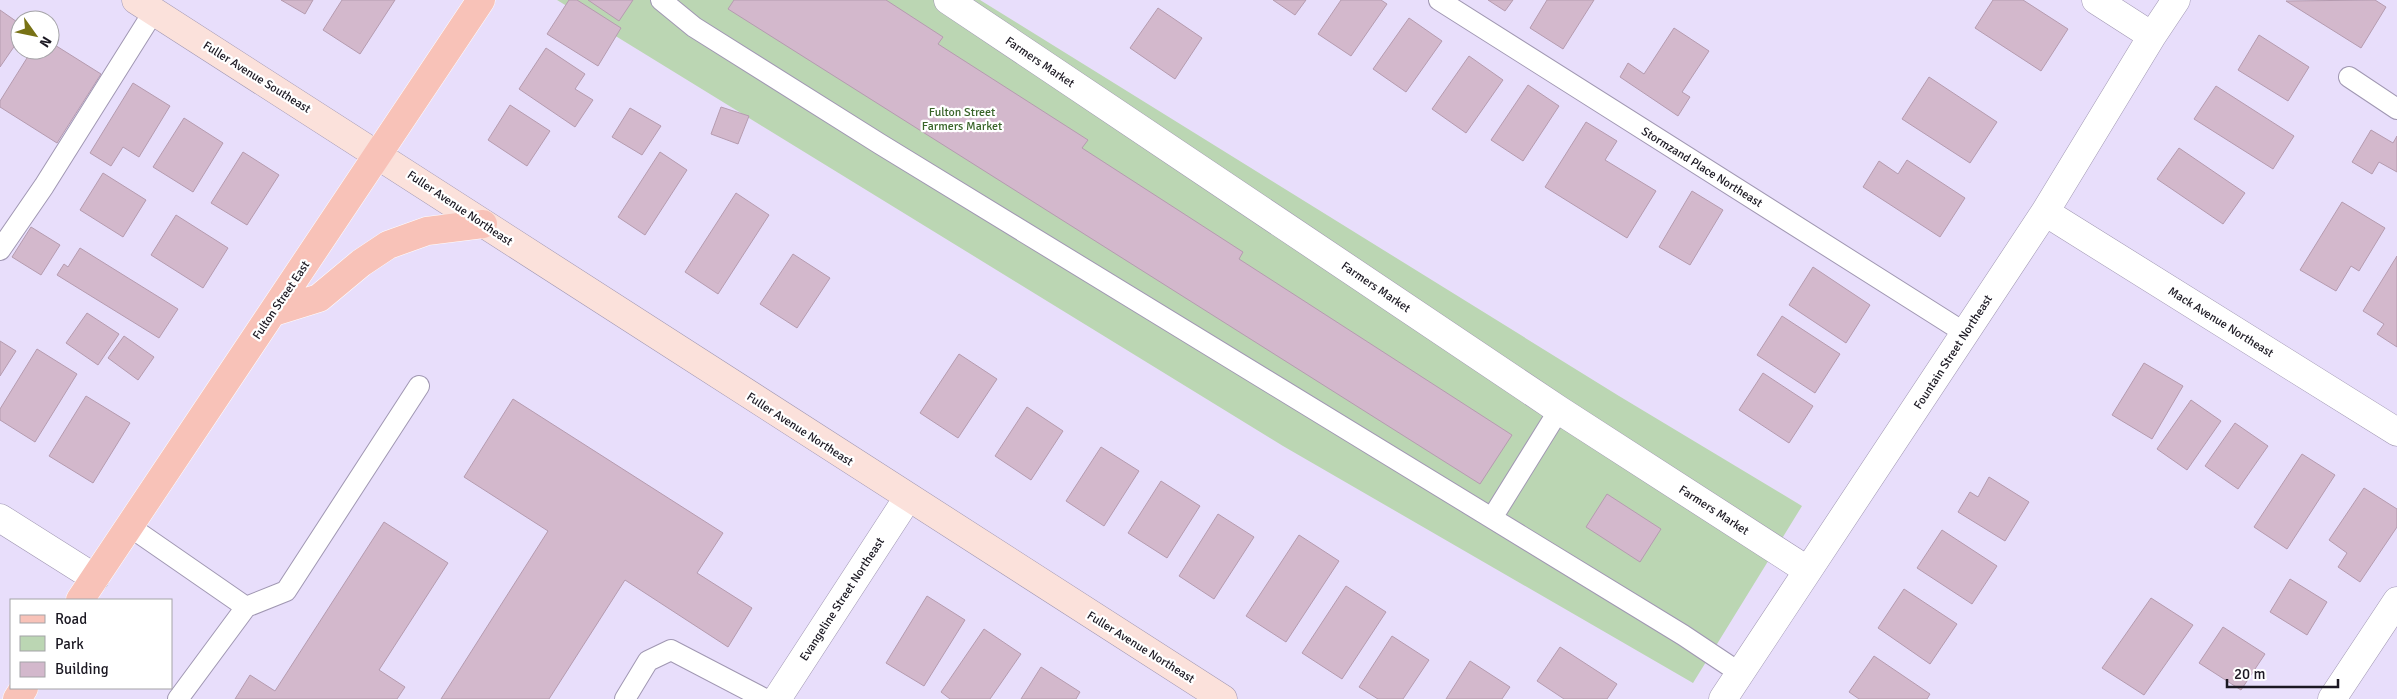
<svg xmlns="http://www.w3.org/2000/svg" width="2397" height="699" font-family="Signika,sans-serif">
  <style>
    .green { fill: #bbd6b3 }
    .building { fill: #d3b8cc; stroke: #b59baf }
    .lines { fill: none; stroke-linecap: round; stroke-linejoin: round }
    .service-casing { stroke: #a097b2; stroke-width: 22 }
    .minor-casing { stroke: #a097b2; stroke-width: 29 }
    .secondary-casing { stroke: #a097b2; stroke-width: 29 }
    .primary-casing { stroke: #fff; stroke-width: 29 }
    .service { stroke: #fff; stroke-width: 20 }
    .minor { stroke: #fff; stroke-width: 28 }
    .secondary { stroke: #fbe1db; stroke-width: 28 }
    .primary { stroke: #f8c2b8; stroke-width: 28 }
    .labels { text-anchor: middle; stroke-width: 4.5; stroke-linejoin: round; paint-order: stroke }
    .street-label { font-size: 12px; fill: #1b1822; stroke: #fff }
    .park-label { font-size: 12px; fill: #396429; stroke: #fff }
  </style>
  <rect width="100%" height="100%" fill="#e8defb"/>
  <path class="green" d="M557,0h423l639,396 183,110 -109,177 -410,-237z"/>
  <path class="building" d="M281,0h32l-8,14z
    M342,0h53l-35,54 -37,-24z
    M569,0h8l44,28 -23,38 -51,-32z
    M588,0h45l-14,21z
    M734,0h152l57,37 -5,7 150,96 -6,8 161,104 -4,7 273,176 -32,49 -752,-475z
    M1273,0h33l-11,15z
    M1341,0h40l6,4 -36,52 -33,-22z
    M1488,0h25l-8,11z
    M1547,0h47l-31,49 -33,-21z
    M1993,0h30l45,29 -27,42 -66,-43z
    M2375,0l11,7 -25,41 -75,-47z
    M1158,8l44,30 -27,41 -45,-31z
    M0,10l20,14v14l-20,29z
    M1409,18l33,23 -36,51 -33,-23z
    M1674,28l35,23 -27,41 8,5 -12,19 -58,-39 8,-14 16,11z
    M2259,35l50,32 -21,34 -50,-31z
    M50,42l51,32 -44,69 -57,-36v-6l32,-51h18z
    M546,48l39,26 -10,15 18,11 -18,27 -56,-38z
    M1469,56l34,24 -37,53 -34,-24z
    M1929,77l68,45 -27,41 -68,-44z
    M133,83l37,23 -31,51 -16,-10 -12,19 -21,-13z
    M1528,85l31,21 -36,55 -32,-21z
    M2216,86l78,50 -21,33 -79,-50z
    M510,105l40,26 -23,35 -39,-26z
    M721,107l28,9 -11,28 -27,-10z
    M630,108l31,18 -19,29 -30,-18z
    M184,118l39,25 -30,49 -40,-25z
    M1586,122l31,19 -12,19 51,31 -29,47 -82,-51z
    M2371,130l22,13 4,-7v36l-18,-10 -7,12 -20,-12z
    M2179,148l66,45 -22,31 -66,-45z
    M243,152l36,23 -32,50 -36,-22z
    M660,152l27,18 -42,65 -27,-18z
    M1907,160l58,38 -25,39 -77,-50 16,-26 19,13z
    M103,173l43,27 -23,37 -43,-27z
    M1692,191l31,19 -33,55 -31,-18z
    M736,193l33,22 -51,79 -33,-22z
    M2342,202l43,26 -26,43 -8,-5 -15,25 -36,-21z
    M176,215l52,33 -25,40 -52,-33z
    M31,227l29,18 -19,30 -29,-18z
    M80,248l98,61 -19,29 -102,-63 7,-11 4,3z
    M793,254l37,24 -33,50 -37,-24z
    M2397,256v91l-20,-13 7,-10 -21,-13z
    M1813,267l57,38 -24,38 -57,-38z
    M87,313l32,21 -21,31 -32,-22z
    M1782,316l58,38 -25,39 -58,-38z
    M124,336l30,21 -16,23 -30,-22z
    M0,341l16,10 -16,25z
    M37,349l40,25 -42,68 -35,-22v-11z
    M959,354l38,25 -39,59 -38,-25z
    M2144,363l39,23 -31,53 -40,-24z
    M1763,373l50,33 -24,37 -50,-33z
    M86,396l44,27 -37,60 -44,-27z
    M513,399l210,134 -26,40 55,35 -24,39 -103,-67 -76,119h-108l107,-168 -84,-54z
    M2191,400l30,21 -34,49 -30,-21z
    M1027,407l36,24 -32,49 -36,-24z
    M2235,423l33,23 -30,43 -33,-23z
    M1101,447l38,24 -35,55 -38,-25z
    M2302,454l33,21 -48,74 -33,-22z
    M1989,477l40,25 -24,39 -47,-29 12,-20 8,5z
    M1161,481l39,25 -33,52 -39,-25z
    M2364,488l33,21v18l-37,55 -22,-15 9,-14 -18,-13z
    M1607,494l54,35 -21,33 -54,-35z
    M1218,514l36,23 -40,62 -35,-23z
    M384,522l64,41 -69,107 26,17 -8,12h-162l15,-24 25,16z
    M1942,530l55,36 -25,38 -55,-36z
    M1299,535l40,26 -53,81 -40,-26z
    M2290,579l37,23 -20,33 -37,-23z
    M1346,586l40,26 -44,67 -40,-26z
    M1904,589l53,35 -27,40 -52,-36z
    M927,596l38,24 -41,66 -38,-23z
    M2151,598l42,27 -49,70 -42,-27z
    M2223,627l42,27 -24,36 -42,-27z
    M984,629l37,25 -31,45h-40l-9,-7z
    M1392,636l37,24 -26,39h-25l-19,-12z
    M1560,647l57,37 -10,15h-43l-27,-18z
    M1874,656l56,38 -3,5h-68l-10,-7z
    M1470,661l40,26 -8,12h-56z
    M1041,667l39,25 -4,7h-55z"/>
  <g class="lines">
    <g class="service-casing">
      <path id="service" d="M661,0l33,27 186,117 803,491 57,38
        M1439,0l526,333
        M2349,77l48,32
        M0,250l44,-64 110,-175
        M1492,518l67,-108
        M129,526l117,81 -68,92
        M246,607l40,-16 133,-205
        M625,699l23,-38 23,-11 94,49"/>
    </g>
    <g class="minor-casing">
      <path id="minor" d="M948,0l611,410 248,160
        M2096,0l56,36
        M2045,212l352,220
        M0,518l95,60
        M777,699l130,-200
        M1723,699l322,-487 107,-176 24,-36
        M2332,699l65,-98"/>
    </g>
    <g class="secondary-casing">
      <path id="secondary" d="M136,0c364,231 723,468 1087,699"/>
    </g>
    <g class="primary-casing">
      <path id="primary" d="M274,312l45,-14 42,-35 27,-18 39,-14 56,-7
        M80,600l401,-600
        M17,699l7,-11"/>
    </g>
    <use href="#service" class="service"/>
    <use href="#minor" class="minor"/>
    <use href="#secondary" class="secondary"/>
    <use href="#primary" class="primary"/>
  </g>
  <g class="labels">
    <g class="street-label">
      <text transform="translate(1040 62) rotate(34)" y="4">Farmers Market</text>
      <text transform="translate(257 77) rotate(32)" y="4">Fuller Avenue Southeast</text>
      <text transform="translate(1702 167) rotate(32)" y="4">Stormzand Place Northeast</text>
      <text transform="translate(460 208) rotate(34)" y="4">Fuller Avenue Northeast</text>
      <text transform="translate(1376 287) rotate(34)" y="4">Farmers Market</text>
      <text transform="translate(281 300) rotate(-56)" y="4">Fulton Street East</text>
      <text transform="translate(2221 322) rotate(32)" y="4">Mack Avenue Northeast</text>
      <text transform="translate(1953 352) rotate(-57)" y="4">Fountain Street Northeast</text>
      <text transform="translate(800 429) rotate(33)" y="4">Fuller Avenue Northeast</text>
      <text transform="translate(1714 510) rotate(33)" y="4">Farmers Market</text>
      <text transform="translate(842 599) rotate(-57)" y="4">Evangeline Street Northeast</text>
      <text transform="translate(1141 647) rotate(32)" y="4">Fuller Avenue Northeast</text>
    </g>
    <g class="park-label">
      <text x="962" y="116">Fulton Street<tspan x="962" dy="14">Farmers Market</tspan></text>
    </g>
  </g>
  <rect x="10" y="599" width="162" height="90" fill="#ffffff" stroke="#a4a3a7"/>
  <rect x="20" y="615" width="25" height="8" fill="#f8c2b8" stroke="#a4a3a7"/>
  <text x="55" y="624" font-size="15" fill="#1b1822">Road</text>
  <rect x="20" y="636" width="25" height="15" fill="#bbd6b3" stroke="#a4a3a7"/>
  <text x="55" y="649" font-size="15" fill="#1b1822">Park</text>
  <rect x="20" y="662" width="25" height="15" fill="#d3b8cc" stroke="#a4a3a7"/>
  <text x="55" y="674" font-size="15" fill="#1b1822">Building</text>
  <g transform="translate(35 35) rotate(123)"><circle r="24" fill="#ffffff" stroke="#a4a3a7"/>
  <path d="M0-4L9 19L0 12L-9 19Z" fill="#787215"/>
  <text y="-8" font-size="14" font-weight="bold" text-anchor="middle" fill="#1b1822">N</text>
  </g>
  <path d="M2227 679v8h111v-8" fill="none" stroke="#1b1822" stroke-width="2.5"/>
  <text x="2234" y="679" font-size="15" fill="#1b1822" stroke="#ffffff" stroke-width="4" paint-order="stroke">20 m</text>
</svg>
